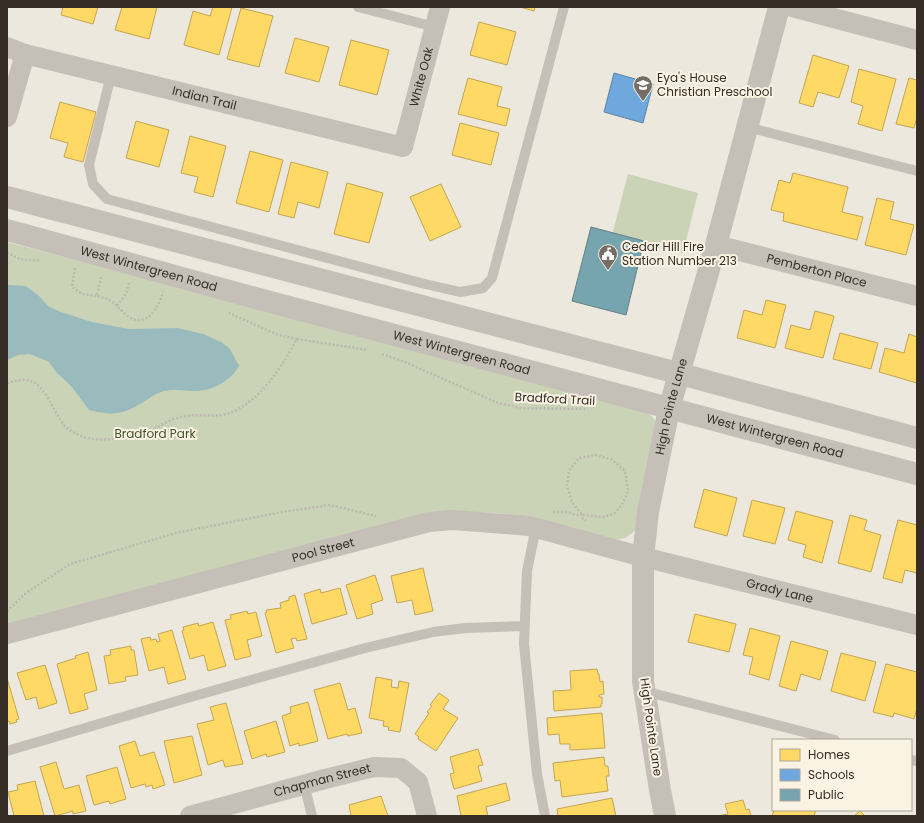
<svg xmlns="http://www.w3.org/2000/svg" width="924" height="823" font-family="Poppins,sans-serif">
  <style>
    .green { fill: #cbd3b7 }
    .water { fill: #99bbbe }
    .homes { fill: #ffd966; stroke: #c3a553 }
    .schools { fill: #6fa8dc; stroke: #5e83a5 }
    .public { fill: #76a5af; stroke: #638186 }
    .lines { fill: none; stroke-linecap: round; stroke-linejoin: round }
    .path { stroke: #beb8af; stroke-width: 2.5; stroke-dasharray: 2 2; stroke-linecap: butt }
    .service { stroke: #c5bfb7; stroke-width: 10 }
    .minor { stroke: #c5bfb7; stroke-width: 20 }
    .tertiary { stroke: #c5bfb7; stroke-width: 22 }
    .labels { text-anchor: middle; stroke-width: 4; stroke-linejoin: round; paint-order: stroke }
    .street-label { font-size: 12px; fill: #362d26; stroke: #faf3e4 }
    .poi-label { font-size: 12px; fill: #362d26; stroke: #faf3e4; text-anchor: start }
    .park-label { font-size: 12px; fill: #405528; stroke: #faf3e4 }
  </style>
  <rect width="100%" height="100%" fill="#ede8de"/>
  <path class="green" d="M628,174l70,19 -15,60 -71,-18z
    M7,242l626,164c11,4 19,7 24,18l-22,106c-6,7 -12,10 -21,9l-78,-20 -40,-6 -43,-1 -446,118z"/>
  <path class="water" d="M7,285l19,1 13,10 9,10 10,5 34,11 36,7 50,-1 25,6 18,8 9,7 9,17c-9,15 -26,25 -44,25 -11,0 -23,-3 -34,1 -6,2 -11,6 -16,9 -23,14 -30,15 -56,9l-17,-23 -15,-14 -8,-11 -19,-8 -12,1 -11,5z"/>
  <path class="homes" d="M63,7h35l-5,17 -32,-9z
    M122,7h35l-8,32 -34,-9z
    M213,7h19l-13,48 -35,-10 9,-34 17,5z
    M520,7h15l-1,4z
    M241,8l32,8 -14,51 -32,-8z
    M479,22l37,10 -9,33 -37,-10z
    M295,38l34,9 -10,35 -34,-9z
    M351,40l38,10 -12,45 -38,-10z
    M813,55l36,11 -10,32 -21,-6 -5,15 -14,-4z
    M859,69l37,10 -14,52 -24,-7 5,-18 -12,-4z
    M468,78l34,9 -5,19 13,3 -4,17 -48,-12z
    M909,78l8,2v37l-3,11 -18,-4z
    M60,102l36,10 -13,50 -19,-5 4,-14 -18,-5z
    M136,121l33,9 -10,37 -33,-9z
    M460,123l39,10 -8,32 -39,-10z
    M190,136l36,10 -13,51 -19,-5 4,-15 -17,-4z
    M250,151l33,9 -14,52 -33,-9z
    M291,162l37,10 -9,36 -21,-6 -4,16 -16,-4z
    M793,173l55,14 -6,25 21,5 -6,23 -74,-19 1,-8 -13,-3 8,-30 11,3z
    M347,183l36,10 -14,50 -35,-9z
    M441,184l20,43 -31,14 -20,-44z
    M877,198l17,4 -4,17 24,6 -8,30 -41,-10z
    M766,300l20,5 -11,43 -38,-10 7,-28 18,5z
    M815,311l19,5 -11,42 -38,-10 6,-23 19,5z
    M840,333l38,10 -7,26 -38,-10z
    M909,334l8,3v46l-38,-11 6,-24 19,5z
    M704,489l33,9 -10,38 -33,-9z
    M752,500l33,8 -10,36 -32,-8z
    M796,511l37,10 -11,42 -19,-6 3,-12 -18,-5z
    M850,515l17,5 -3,10 17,5 -10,37 -33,-9z
    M898,520l19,5v48l-12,-3 -3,13 -19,-5z
    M423,568l10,43 -18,4 -3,-15 -15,3 -6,-27z
    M375,575l8,25 -12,4 2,10 -16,5 -11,-34z
    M340,588l7,26 -35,10 -8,-30 16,-5 1,4z
    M295,595l12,44 -10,2 -1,-3 -5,1 3,9 -18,5 -11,-40 2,-1 -1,-2 15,-2 -1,-5 9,-3v-3z
    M247,611l1,3 8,-2 6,24 -15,4 4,16 -16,4 -10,-40 6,-1 -1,-4z
    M695,614l41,10 -7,28 -41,-10z
    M213,622l13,44 -18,5 -4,-16 -14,4 -8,-28 2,-1 -1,-3 15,-4 1,3z
    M750,628l30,8 -11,44 -20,-6 4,-17 -10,-2z
    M172,630l14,49 -18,5 -4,-17 -15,4 -8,-32 9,-2 1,3 5,-1 1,3 3,-1 -2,-7z
    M791,641l37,10 -8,29 -19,-6 -5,17 -17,-5z
    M131,646v4h3l4,25 -13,2 1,4 -17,3 -5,-28 7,-1 -1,-5z
    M88,652l9,38 -13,4 4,15 -18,5 -13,-50 19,-6 -1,-2z
    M841,653l35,9 -11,39 -34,-10z
    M886,664l31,8v36l-3,11 -20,-6 -1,4 -20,-5z
    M45,665l12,38 -18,6 -3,-12 -10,3 -9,-27z
    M597,669l1,5h1l1,8 3,-1 1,13 -5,1v2h3v7h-1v3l-47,4 -1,-20 18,-1 -1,-19z
    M376,677l16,3 -1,7 7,1 1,-7 10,2 -9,49 -12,-2 1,-3 -6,-1 1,-5 -15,-3z
    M7,678l12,41 -3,1 1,2 -7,2 -1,-3 -2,1z
    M340,683l8,27 7,-2 7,25 -14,3 -1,-2 -19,5 -14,-49z
    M439,693l10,7 -6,9 15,9 -22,33 -18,-12 1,-2 -4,-3 14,-21 -2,-1 5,-6 -2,-1z
    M308,702l10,39 -19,5v-3l-9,3 -8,-30 9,-3 -1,-6z
    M226,703l17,61 -18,3 -2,-7 -15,5 -11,-41 17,-4 -4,-13z
    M602,713l3,35 -35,2v-6h-10l-1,-10 -11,1 -1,-17z
    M276,721l9,31 -18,5 -1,-3 -14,5 -8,-28z
    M192,736l10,39 -28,8 -10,-42z
    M135,741l5,15 14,-4 11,33 -12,4 -1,-4 -6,2 -1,-3 -14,4 -12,-42z
    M478,749l5,16 -5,1 4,15 -28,8 -4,-15 4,-1 -4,-16z
    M604,757l1,9h3l1,10h-3l2,15 -46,6 -2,-17 -5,1 -2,-18z
    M56,762l8,27 15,-4 7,26 -13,3v-3l-18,5 -15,-49z
    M117,767l9,32 -16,5 -1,-3 -15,4 -8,-29z
    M35,781l9,35h-30l-6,-24 10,-2 -1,-5z
    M506,783l4,17 -24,7 2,9h-27l-4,-20z
    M381,796l7,20h-37l-2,-11z
    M612,798l4,18h-58l-1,-7z
    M743,800l3,10 3,-1 2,7h-33l10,-2 -3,-10z
    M774,810h42l-2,6h-42z
    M860,811l5,5h-11z"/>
  <path class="schools" d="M614,73l39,11 -10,39 -39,-11z"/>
  <path class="public" d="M591,227l53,14 -18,74 -54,-14z"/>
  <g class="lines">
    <path class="path" d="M7,252c11,8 19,9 32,8
      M75,268l-3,19 10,7 15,2
      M101,277l-4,19c9,2 14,4 20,10
      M129,283l-3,11 -9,12c4,4 8,8 12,11 18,12 30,-11 34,-25
      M297,339l71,11
      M382,354l23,8 93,41 23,5 67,1
      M7,383c8,-2 16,-5 24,-2 15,5 24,35 34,45 5,5 10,7 16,10 15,7 50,2 66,-4 10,-4 20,-11 30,-14 20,-7 39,3 60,-8 28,-16 45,-44 60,-71l-19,-4 -49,-22
      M595,455l16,4 14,12 3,20 -5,12 -8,10 -10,4 -23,-2 -10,-13 -5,-17 2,-14 10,-13z
      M553,512h14l9,3h6l1,4 3,2
      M7,611l19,-18 44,-29 106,-31 106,-21 48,-7 46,11"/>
    <path class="service" d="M358,7l77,20
      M111,75l-22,90 4,19 14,15 314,84 39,9 23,-4 9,-10 72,-271
      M747,127l170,44
      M536,527l-9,44 -3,73 13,130 8,42
      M644,691l191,49
      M7,751l180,-53 178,-50 68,-16 32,-4 59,-2
      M911,760l6,1
      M304,784l8,32"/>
    <g class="minor">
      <path d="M792,7l125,33"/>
      <path id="s1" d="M7,47l18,7 378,93 37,-140"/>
      <path d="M7,117l18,-63"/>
      <path id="s2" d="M716,245l201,51"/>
      <path id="s3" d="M7,634l422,-112 24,-2 76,6 114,31 274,68"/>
      <path id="s4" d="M190,816l135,-37 49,-12 27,1 17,14 9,34"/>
    </g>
    <g class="tertiary">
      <path d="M7,197l659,173 251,68"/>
      <path id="s5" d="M7,230l241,66 669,178"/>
      <path id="s6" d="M665,816l-5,-26 -17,-109v-124l5,-45 21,-103 47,-164 63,-238"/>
    </g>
  </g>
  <defs>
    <g id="school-pin" transform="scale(1)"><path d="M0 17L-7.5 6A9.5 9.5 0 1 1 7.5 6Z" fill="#766e66" stroke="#faf3e4"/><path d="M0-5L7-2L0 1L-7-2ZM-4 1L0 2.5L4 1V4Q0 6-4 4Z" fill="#fff"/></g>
    <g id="civic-pin" transform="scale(1)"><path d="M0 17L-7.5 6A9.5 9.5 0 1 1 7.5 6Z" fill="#766e66" stroke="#faf3e4"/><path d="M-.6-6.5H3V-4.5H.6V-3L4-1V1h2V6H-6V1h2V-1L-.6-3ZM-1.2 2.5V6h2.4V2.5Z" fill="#fff"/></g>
  </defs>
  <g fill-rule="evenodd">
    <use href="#school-pin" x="643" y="85"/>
    <use href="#civic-pin" x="608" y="254"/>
  </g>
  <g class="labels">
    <g class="street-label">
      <text dy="4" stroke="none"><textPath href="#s1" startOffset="481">White Oak</textPath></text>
      <text dy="4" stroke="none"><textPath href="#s1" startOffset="204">Indian Trail</textPath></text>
      <text dy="4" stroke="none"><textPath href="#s5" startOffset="147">West Wintergreen Road</textPath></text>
      <text dy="4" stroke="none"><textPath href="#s2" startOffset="104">Pemberton Place</textPath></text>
      <text dy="4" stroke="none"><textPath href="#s5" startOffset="471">West Wintergreen Road</textPath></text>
      <text transform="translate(555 399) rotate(3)" y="4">Bradford Trail</text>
      <text dy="4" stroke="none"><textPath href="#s6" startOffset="414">High Pointe Lane</textPath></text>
      <text dy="4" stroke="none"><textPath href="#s5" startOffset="795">West Wintergreen Road</textPath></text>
      <text dy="4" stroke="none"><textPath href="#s3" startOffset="327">Pool Street</textPath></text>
      <text dy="4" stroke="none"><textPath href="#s3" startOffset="796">Grady Lane</textPath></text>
      <text transform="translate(651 727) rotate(82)" y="4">High Pointe Lane</text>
      <text dy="4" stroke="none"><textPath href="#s4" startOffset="137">Chapman Street</textPath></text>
    </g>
    <g class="poi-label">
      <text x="657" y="82">Eya's House<tspan x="657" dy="14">Christian Preschool</tspan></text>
      <text x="622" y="251">Cedar Hill Fire<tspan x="622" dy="14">Station Number 213</tspan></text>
    </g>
    <g class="park-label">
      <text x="155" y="438">Bradford Park</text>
    </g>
  </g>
  <rect width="924" height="823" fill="none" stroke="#362d26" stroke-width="16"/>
  <rect x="772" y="739" width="140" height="72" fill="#faf3e4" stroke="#aca498"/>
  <rect x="780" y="749" width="20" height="12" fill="#ffd966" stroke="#aca498"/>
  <text x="808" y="759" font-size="12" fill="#362d26">Homes</text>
  <rect x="780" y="769" width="20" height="12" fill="#6fa8dc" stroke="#aca498"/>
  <text x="808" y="779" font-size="12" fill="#362d26">Schools</text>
  <rect x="780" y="789" width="20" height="12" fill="#76a5af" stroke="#aca498"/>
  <text x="808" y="799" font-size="12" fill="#362d26">Public</text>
</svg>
